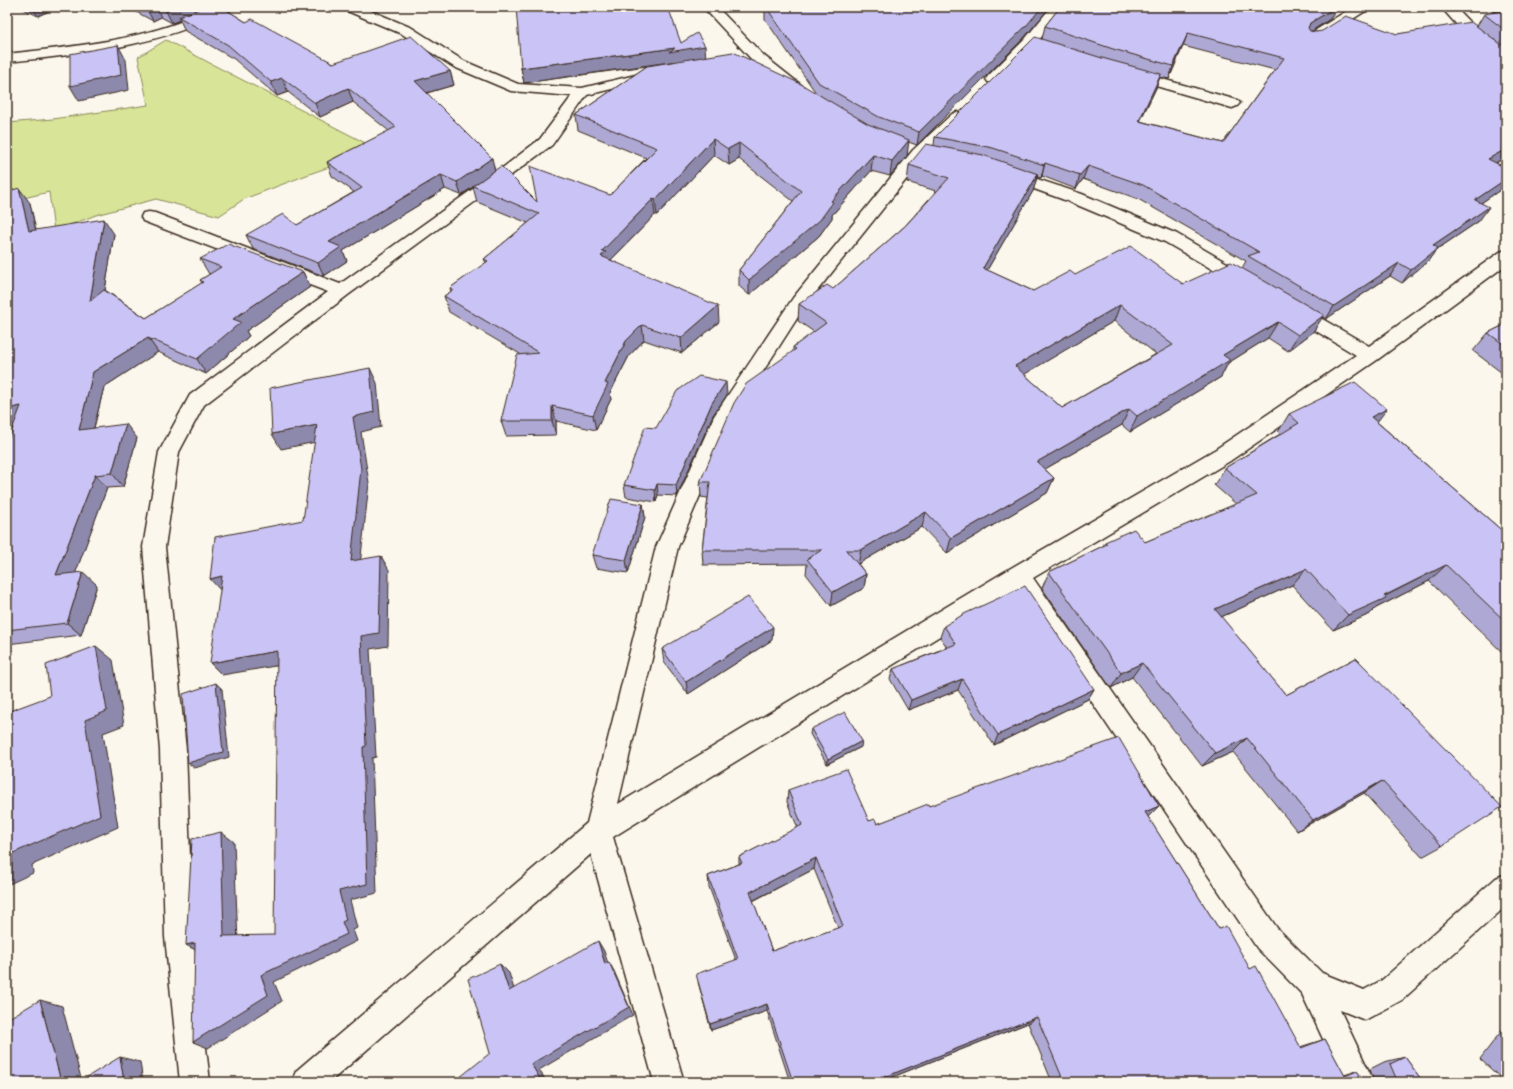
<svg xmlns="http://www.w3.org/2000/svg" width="1513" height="1089" font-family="Dekko,sans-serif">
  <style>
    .green { fill: #d8e497; stroke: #8a875a }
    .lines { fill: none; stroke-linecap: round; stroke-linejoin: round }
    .minor-casing { stroke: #3b2a1e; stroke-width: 3 }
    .minor { fill: #fbf7ec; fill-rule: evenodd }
    .wall { fill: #aea9d4; stroke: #3b2a1e; fill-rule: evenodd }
    .shaded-wall { fill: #8d89ac; stroke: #3b2a1e }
    .building { fill: #cac4f6; stroke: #3b2a1e; fill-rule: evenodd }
  </style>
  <rect width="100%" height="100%" fill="#fbf7ec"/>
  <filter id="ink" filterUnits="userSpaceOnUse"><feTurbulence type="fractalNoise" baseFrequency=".025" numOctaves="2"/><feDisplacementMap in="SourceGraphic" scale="8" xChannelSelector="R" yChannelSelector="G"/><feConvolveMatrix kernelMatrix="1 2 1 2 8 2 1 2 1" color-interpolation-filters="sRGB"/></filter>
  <g filter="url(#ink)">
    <path class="green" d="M166,40c71,38 142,73 213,110l-67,23 -68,26 -25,17 -63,-17 -60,16 -42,16 -5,-39 -42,10v-79l46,-4 95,-14 -10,-48z"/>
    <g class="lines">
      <g class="minor-casing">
        <path id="minor" d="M215,7h17l-2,3c-71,36 -145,44 -223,52v-8c71,-8 143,-14 208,-47z
          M343,7h19l50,21 52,33 54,23 64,4 70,-17 5,1 2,3 -2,3 -70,17 -35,50 -204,150 -144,110 -25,47 -14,95 21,203 7,187 17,145h-30l-15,-145 -5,-187 -17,-203 16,-95 31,-57 138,-103 -185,-71 -2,-4 2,-4 6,-1 6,1 185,71 165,-118 35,-27 32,-43 -61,-5 -57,-24 -52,-33 -57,-24z
          M703,7h14l46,48 43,34 2,3 -2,3 -5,1 -5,-1 -43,-34z
          M1051,7h14l-30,38 -37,37 -5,1 -5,-1 -2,-3 2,-3 37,-37z
          M1353,7h16l-2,3 -41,26 -5,1 -5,-1 -2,-3 2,-3z
          M1441,7h14l19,20 32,25v11l-5,-1 -37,-29z
          M1130,70l107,30 3,3 -3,3 -5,2 -107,-31 -2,-3 2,-3z
          M957,112l5,2 3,3 -3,3 -37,36 -120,150 -72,112 -55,129 -60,257 393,-236 205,-119 140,-94 -70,-42 -3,-4 3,-4 6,-2 6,2 71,41 131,-94 6,-2v15l-129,95 -147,101 -197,117 244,350 45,45 42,17 18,-10 114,-102 10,-4v32l-104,94 -37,20 -25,-10 34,72h-31l-41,-88 -45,-46 -241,-359 -403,248 71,245h-30l-63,-228 -261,228h-38l4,-11 291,-248 69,-276 58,-131 79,-118 120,-148 39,-36z
          M1007,169l75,25 95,40 76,44 3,4 -3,4 -6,2 -6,-2 -76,-44 -95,-40 -69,-25 -2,-3 2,-3z"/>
      </g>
      <use href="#minor" class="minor"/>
    </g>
    <path class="wall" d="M19,7h39l-20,9z
      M127,7h95l24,15 87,41 117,8 4,14 -27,8 68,77 42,32 73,-7 36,-37 -68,-28 -2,-15 71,-49 -123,17 -3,-15 160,-25 25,13 110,37 -51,-74v-12h285l-26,31 -107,107 -9,-3 -1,14 -17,20 -19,-5 -39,44v3l-13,18 -70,59 -10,-9v-16l54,-69 -54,-42 -10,6 -15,-10 -57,60h-2l-44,45 108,62 -37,31 -38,-13 -15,16 -19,37 1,6 -15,31 -40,-9v14l-50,1 -5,-15 19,-67 -71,-42 -5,-16 7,-4 -1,-4 36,-25 -2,-4 44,-36 -51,-21 -4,-15 -12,8 -16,-6 -102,62 4,10 -23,15 -71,-27 -7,-14 51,-10 57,-33 -22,-16 -5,-14 62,-31 -36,-29 -33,15 -32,-25 -11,4 -43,-37 -49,-28 -5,-11 -8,3 -11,-6 -8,4z
      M1060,7h279l-9,12 -18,12 4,1 81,2 80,-8 7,-12 11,-2 -8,-5h19v150l-10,6 10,5v18l-25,17 -2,18 -43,29 -8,11 -26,22 -12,-7 -64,43 -4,-2 -9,15 -25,19 -20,-13 -40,25 -7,14 -91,55 -8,-7 -77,44 9,9 -7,15 -100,60 -25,-26 -64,37 8,10 -2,14 -33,18 -25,-32 1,-10 -104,1 -1,-15 6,-52 -7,-1 -1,-15 93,-131v-4l21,-15 -16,-11 1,-17 34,-15 72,-63 31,-35 -29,-9 2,-17 25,-20 1,-8 107,-98 3,-13zM1183,46l92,24 -52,73 -83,-22 16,-33 4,-11 9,2zM1042,176l34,13 7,-10 55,20 108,62 -4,7 -59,16 -108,-9 -42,16 -46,-21 46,-79 4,-14 4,1zM1114,321l42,33 -94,54 -38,-34z
      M30,203l6,27 78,4 -9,56 41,28 56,-35 -2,-3 10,-6h-1l-9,-15 103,13 7,15 -64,44 3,5 -43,38 -48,-22 -54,35 -10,41 43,10 -14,49 -16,1 -32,85 22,12 -16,50 -74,9v-201l7,-18 -7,1z
      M1506,324v52l-33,-25 15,-18z
      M727,395l-14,20 -36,81 -19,-1 -2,7 -30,-5 -2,-12 32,-57z
      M1289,414l88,8 129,112v122l-77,-75 -53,27 -6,6 -37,16 -41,-45 -71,32 65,78 70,-37 86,188 -20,11 -58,-64 -67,38 -64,-79 -31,14 -70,-89 -21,11 -69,-100 7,-16 54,-26 2,-4h40l91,-38 -22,-19 11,-17 55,-34 -2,-2z
      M643,504l2,13 -17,56 -32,-5 -4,-13z
      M944,626l150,63 -6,10 -94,46 -36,-55 -50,20 -18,-31 3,-10 54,-22 -7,-10z
      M772,640l-84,54 -24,-32 -2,-13z
      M811,729l50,18 -34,17 -17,-30z
      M788,790l89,34 52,-18h230l-11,11 71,112 31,40 50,78 25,-8 19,36 13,-4 6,8h10l-3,-10 14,-7 21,-5 18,25h-371l-24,-59 -148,59h-90l-23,-71 -56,19 -13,-48 38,-22 -27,-73 -1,-11 31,-12v-7l59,-29 -11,-26zM814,869l24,59 -66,23 -19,-50z
      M1506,1025v57h-1l-25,-23z"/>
    <path class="shaded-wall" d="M32,7h26l-20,9z
      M146,7h10l5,10 -8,4z
      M169,7h39l-29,10 1,3 -8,3 -7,-14z
      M1042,7h8l-26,31 -107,107 2,-13z
      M1336,7h3l-9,12 -26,17 6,-13z
      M1188,33l-5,13 -14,33 4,-13z
      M118,45l8,15 3,30 -50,11 -9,-15z
      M705,46l1,14 -36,2 -146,21 -3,-15 154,-20z
      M450,71l4,14 -35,10 -4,-14z
      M1161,74l-5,14 -22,46 5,-13z
      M282,78l6,14 -11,4 -6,-14z
      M348,88l5,14 -33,15 -5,-14z
      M713,139l1,16 -57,60 -2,-15z
      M909,140l-2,16 -17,20 2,-15z
      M739,143v16l-10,6 -1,-16z
      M1506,149v8l-27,15 9,-13z
      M873,155l-2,16 -39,44v3l-13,18 -70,59v-15l82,-79z
      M492,158l3,13 -22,15v1l-12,8 -4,-13z
      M1045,163l-3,13 -1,2 3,-13z
      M1088,166l-5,13 -7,10 4,-14z
      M1038,174l-5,17 -54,93 4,-16z
      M441,175l4,14 -102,62 4,10 -23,15 -6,-13 11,-21z
      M1506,179v7l-40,27 9,-13z
      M19,188l11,15 9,43 -10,-15z
      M653,199l2,16 -48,49 -6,-8 1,-5z
      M1489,207l-10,14 -43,29 -8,11 -26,22 9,-13 22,-25z
      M104,219l10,15 -13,81 -11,-14z
      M1399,263l-9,13 -64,43 8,-13z
      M303,272l7,15 -64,44 3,5 -43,38 -9,-15 36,-40z
      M1120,305l-6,16 -104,62 5,-17z
      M718,306l1,16 -37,31 -1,-15z
      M1324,315l-11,17 -25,19 10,-16z
      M1278,322l-10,16 -40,25 -7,14 -91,55 7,-16 86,-61z
      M642,325l2,15 -15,16 -19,37 1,6 -15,31 -3,-15 12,-32 21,-42z
      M148,338l10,14 -54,35 -14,56 -11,-13 14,-58z
      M370,368l7,15 4,44 -20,5 8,51 -10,92 -8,-14 2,-144z
      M726,382l1,13 -14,20 -36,81 -1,-11 36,-82z
      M21,406l13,14 -27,6v-17z
      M552,406l4,15v14l-4,-14z
      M1129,409l-7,16 -91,52 6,-15z
      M1387,409l-13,17 -3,-9z
      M126,424l11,14 -14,49 -11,-14z
      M317,425l9,15 -45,9 -9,-15z
      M95,475l12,13 -37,100 -14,-13z
      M1054,478l-7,15 -100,60 4,-15z
      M657,484l1,11 -2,7 -1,-12z
      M643,504l2,13 -17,56 -2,-13z
      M926,512l-4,15 -64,37 3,-14z
      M381,556l8,14 -1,76 -18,3 6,108 -4,1 5,135 -27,7 7,28 -4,2 4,11 -83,41 8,19 -74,47 -15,-6 68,-67 81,-53 -3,-31 24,-144 -2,-111z
      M1446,565l-17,16 -53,27 -6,6 -37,16 15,-15z
      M1306,569l-14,16 -89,40 12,-16z
      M83,572l14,13 -16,50 -14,-12z
      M866,574l-2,14 -33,18 2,-14z
      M222,576v16l-12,-13z
      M773,627l-1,13 -84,54 -2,-12z
      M96,646l17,14 11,65 -21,8 15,94 -86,38 1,8 -26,12v-20z
      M277,651l10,13 -65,11 -12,-12z
      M1142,663l-10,14 -21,11 10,-15z
      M962,679l-4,11 -50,20 3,-10z
      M216,683l6,6 7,68 -34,11 -7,-5z
      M1094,689l-6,10 -94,46 4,-10z
      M1247,738l-14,14 -31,14 13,-13z
      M862,741l-1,6 -34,17 1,-5z
      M1382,781l-18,12 -67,38 16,-11z
      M1159,806l-12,12 -2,-6z
      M221,832l13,10 4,101 -16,-7z
      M816,858l-2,11 -64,33v-10z
      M598,941l6,10 7,22 -6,-9z
      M195,943l6,10 -15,-8z
      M609,962l5,9 19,44 -94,55 8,12h-5l-11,-18z
      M500,964l9,9 8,26 -8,-8z
      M40,1000l22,6 20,76h-21z
      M767,1004v7l-56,19 -1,-6z
      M1037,1017l-9,6 -148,59h-8z
      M120,1057l20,5 3,20h-19z"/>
    <path class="building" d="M162,7h7l-4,2z
      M204,7h18l24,15 6,-3 81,44 78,-27 39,35 -35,10 77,77 -35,24 -16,-7 -112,67 12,5 -23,16 -72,-28 37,-21 14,11 65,-37 -35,-26 69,-35 -48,-39 -33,15 -33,-25 -11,4 -43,-37 -49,-28z
      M516,7h152l13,36 16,-10 8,13 -36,6 6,-4 -154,20z
      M766,7h276l-15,18 -108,107 -40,-15 -60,-34z
      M1060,7h276l-26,16 -2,5 2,3 6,1 6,-1 24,-15 51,18 74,-12 35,26v101l-18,10 18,9v11l-31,21 14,7 -56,38 5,3 -27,22 -12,-7 -65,43 -86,-50 11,-4 -116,-67 -55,-19 -8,9 -35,-12 -1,2 -51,-17 -58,-11 100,-100 67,21 59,16 -22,47 84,22 61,-85 -96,-25 -15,33 -60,-17 -68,-23z
      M1506,10v21l-22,-17z
      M118,45l3,30 -51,11v-32z
      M733,52l68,32 67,40 41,16 -17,21 -19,-6 -42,46 2,1 -13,18 -71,60 -10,-10 62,-79 -62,-48 -11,6 -15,-10 -58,61 -2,-1 -51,52 4,1 -5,4 117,50 -37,32 -39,-13 -16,16 -21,42 3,1 -15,31 -41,-9v15h-51l16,-66 22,-2 -95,-57 9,-6 -3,-2 38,-27 -4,-2 55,-45 -66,-28 28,-20 36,36 -7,-36 80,29 47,-47 -81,-33 71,-49z
      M926,144l57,11 55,19 -55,94 50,23 37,-20 5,4 56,-29 52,38 48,-22 93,53 -26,20 -20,-13 -55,33 7,5 -93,56 -8,-7 -92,53 17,16 -103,60 -25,-26 -65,38h-15l20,24 -33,18 -26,-33 15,-9h-120l8,-68h-10l34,-79 12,-19 50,-35 -3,-2 33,-24 -27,-19 28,-19 6,4 72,-63 44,-48 -40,-13zM1120,305l53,40 -111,63 -47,-42z
      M19,188l10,43 75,-12 -14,82 14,-11 42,28 57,-36 -3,-2 21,-13 -21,-8 28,-15 75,28 -70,47 8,3 -44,37 -49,-21 -55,34 -14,58 47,-6 -14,49 -17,2 -39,100 27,-3 -16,51 -60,7v-187l14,-37 -14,3v-217z
      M1506,324v22l-18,-13z
      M370,368l4,44 -21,5 8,52 -10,92 30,-5 -2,77 -18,3 5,110 -3,1 4,137 -28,7 7,29 -4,2 5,12 -86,41 7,20 -75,47 2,-99 -9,2 6,-106 29,-7 3,103 -2,1 52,-1 3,-284 -67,12 12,-87 -12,3 5,-42 88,-17 14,-95 -45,9 -2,-46z
      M699,376l27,6 -14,21 -36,82 -19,-1 -2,6 -31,-5 21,-58 11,1 21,-37z
      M1355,382l32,27 -16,8 135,117v88l-60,-57 -62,31 2,2 -38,17 -42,-46 -91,40 71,86 70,-37 146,149 -60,39 -60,-65 -69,39 -66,-82 -32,15 -73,-90 -21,10 -72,-101 58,-28 -2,-2 29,-13 11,13 112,-47 -32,-27 74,-45 -10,-9z
      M611,499l32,5 -17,56 -34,-5z
      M1025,586l69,103 -96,46 -36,-56 -51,21 -18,-31 63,-25 -12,-18 20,-12z
      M748,597l25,30 -87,55 -24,-33z
      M96,646l11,65 -22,9 15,95 -89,39 1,9 -5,2v-153l43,-16 -4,-31z
      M216,683l7,69 -35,11 -5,-69z
      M845,712l17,29 -34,18 -17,-30z
      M1119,738l40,68 -14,6 74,117 7,-3 24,43 6,-3 45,82 24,-9 20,37 12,-5 6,8 33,-1 -6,-14 15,-7 18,25h-359l-27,-65 -165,65h-79l-26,-78 -57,20 -14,-50 42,-15 -30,-83 34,-13 -3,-6 63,-32 -14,-35 58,-21 23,52 6,-2 2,5 51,-20 1,2zM816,858l27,68 -71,25 -22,-59z
      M598,941l7,23 4,-2 20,45 -98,57 11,18h-88l36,-29 -22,-74 32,-15 9,27z
      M40,1000l21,82h-54v-63z
      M120,1057l4,25h-45z"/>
  </g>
  <rect width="1513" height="1089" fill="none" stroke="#fbf7ec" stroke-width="24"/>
  <rect x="12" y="12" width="1489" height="1065" fill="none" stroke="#3b2a1e" stroke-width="1.5" filter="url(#ink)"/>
</svg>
